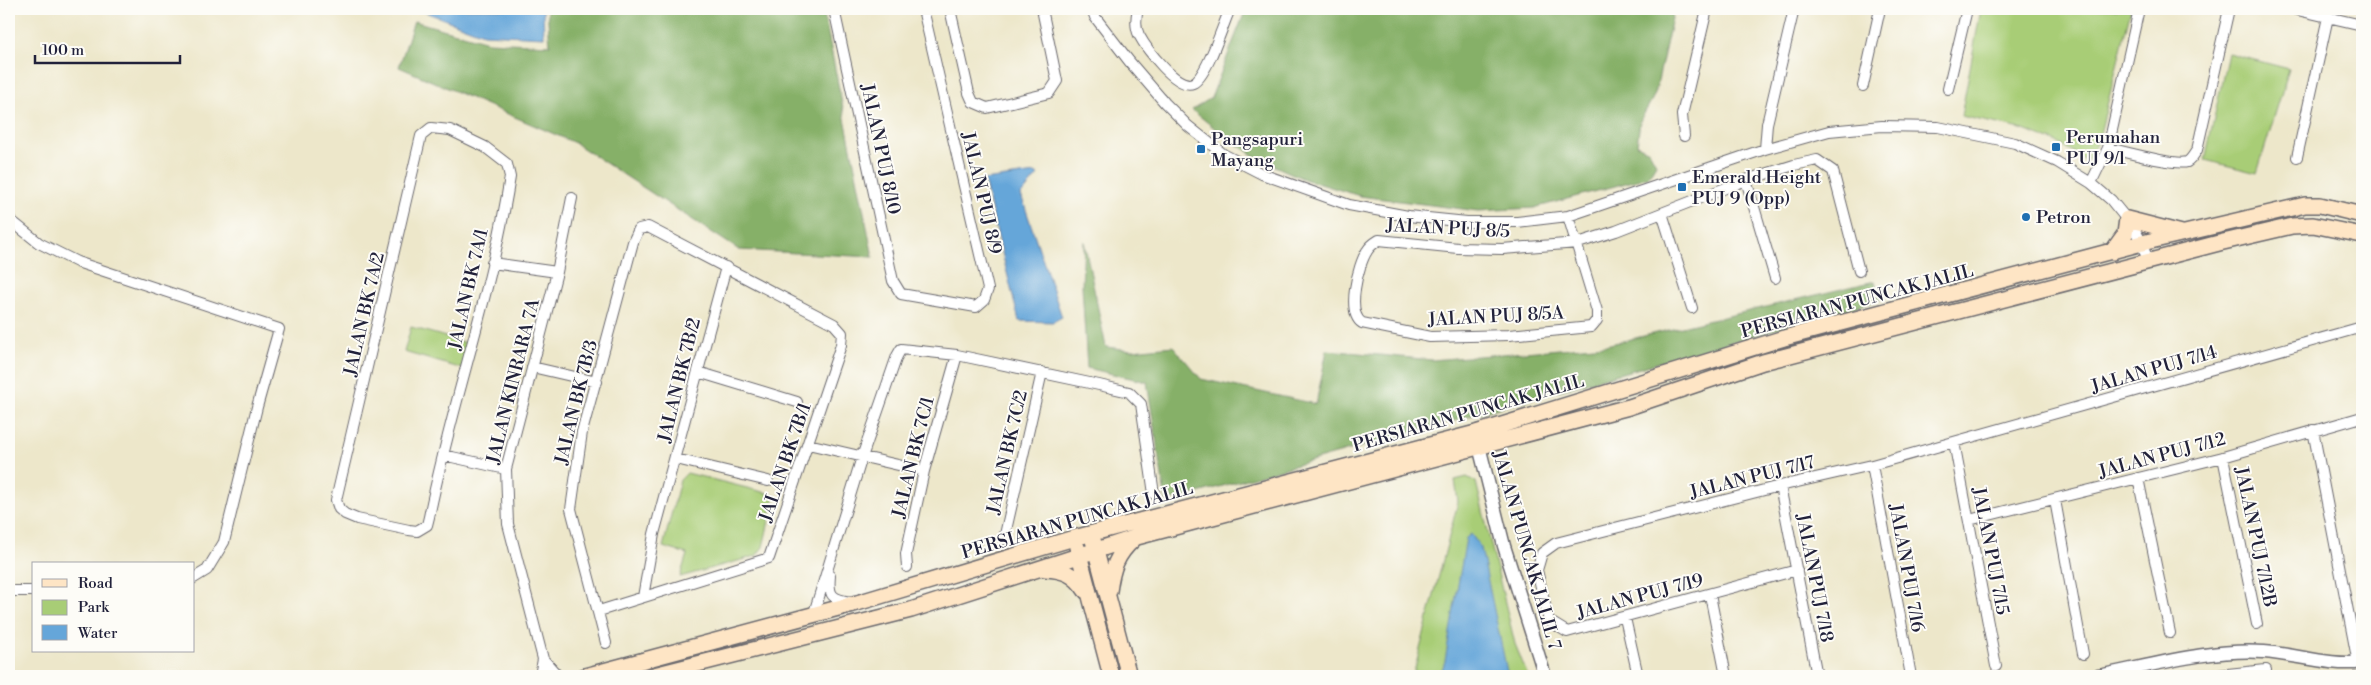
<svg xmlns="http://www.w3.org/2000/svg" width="2371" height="685" font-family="'Libre Bodoni',serif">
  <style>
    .green { fill: #a8cd76; stroke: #657858 }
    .forest { fill: #86b067; stroke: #546951 }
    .water { fill: #65a6d9; stroke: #44648a }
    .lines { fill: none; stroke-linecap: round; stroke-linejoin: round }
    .minor-casing { stroke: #69676d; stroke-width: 12 }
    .tertiary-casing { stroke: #69676d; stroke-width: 15 }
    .secondary-casing { stroke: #69676d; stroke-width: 18 }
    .minor { stroke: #fff; stroke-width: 10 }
    .tertiary { stroke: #fff; stroke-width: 12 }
    .secondary { stroke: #fee5c5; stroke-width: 15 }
    .poi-dot { fill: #1f6fb2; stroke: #fdfcf7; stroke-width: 2 }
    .labels { text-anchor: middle; stroke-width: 4; stroke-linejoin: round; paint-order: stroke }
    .poi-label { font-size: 18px; fill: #22223b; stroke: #fdfcf7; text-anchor: start }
    .street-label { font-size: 18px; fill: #22223b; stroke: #fdfcf7 }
  </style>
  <rect width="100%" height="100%" fill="#fdfcf7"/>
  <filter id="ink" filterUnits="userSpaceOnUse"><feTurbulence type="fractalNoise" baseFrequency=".02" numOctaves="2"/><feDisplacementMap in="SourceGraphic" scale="10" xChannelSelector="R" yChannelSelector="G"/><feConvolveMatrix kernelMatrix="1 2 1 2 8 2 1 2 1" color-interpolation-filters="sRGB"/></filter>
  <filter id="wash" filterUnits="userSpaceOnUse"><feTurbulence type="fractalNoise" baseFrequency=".0096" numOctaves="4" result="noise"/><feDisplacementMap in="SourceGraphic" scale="20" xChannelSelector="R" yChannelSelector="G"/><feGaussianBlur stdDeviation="1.12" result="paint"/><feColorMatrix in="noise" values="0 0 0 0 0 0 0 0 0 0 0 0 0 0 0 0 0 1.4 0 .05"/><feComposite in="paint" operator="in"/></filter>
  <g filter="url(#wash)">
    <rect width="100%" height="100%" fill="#ede7ca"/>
    <path class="green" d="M1981,9h150l-33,133 -11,19 -29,-18 -37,-14 -60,-13z
      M2228,53l61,16 -32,104 -52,-13z
      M411,327l59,17 -7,25 -59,-17z
      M687,473l88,22 -12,52 -7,9 -76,21 7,-23 -24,-7 17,-67z
      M1467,477l9,5 39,162 13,32h-115l45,-174 -3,-22z"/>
    <path class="forest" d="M547,9h276l50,248 -134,-7 -164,-107 -176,-76 15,-46 74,21 62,3z
      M1246,9h428l-19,85 -15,27 -3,24 12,6 7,13 -8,13 -114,31 -56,3 -118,-15 -56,-17 -47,-21 -34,-23 -31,-25 19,-12z
      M1084,241l22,106 26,3 41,-4 28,33 115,25 11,-54 105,10 174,-15 269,-64 5,19 -714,202 -19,-120 -60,-14 -5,-82z"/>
    <path class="water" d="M417,9h126l1,28 -61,-3z
      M1035,173l3,2 -17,20 41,122 -9,5 -34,-1 -35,-141z
      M1471,534l10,14 27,128h-68l5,-15 21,-123z"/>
  </g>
  <g filter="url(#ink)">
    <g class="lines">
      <g class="minor-casing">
        <path id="minor" d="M834,9l59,272 8,13 75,13 8,-7 4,-11 -65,-280
          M950,9l19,84 4,9 14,6 62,-15 8,-12 -15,-72
          M1092,9l3,8 34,44 36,42 23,23 35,28 39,20 87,31 59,11 59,6h50l51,-6 197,-67 64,-18 53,-5 56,1 77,16 42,19 34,21 20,17 22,27 9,16 6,19
          M1138,9c-2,8 -3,18 1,26 7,13 38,55 54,48 14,-6 30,-59 37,-74
          M2293,9l69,16
          M1863,86l17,-77
          M1948,89l19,-80
          M431,128l19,2 35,17 22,17 3,13c-18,115 -58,225 -81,340l-2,8 -10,6 -8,-1 -52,-11 -12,-5 -6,-5 -3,-9 85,-364z
          M1684,136l-2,-21 25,-106
          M2108,148c14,3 68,18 79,14 5,-3 7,-8 10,-12l32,-141
          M1765,149l2,-25 27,-115
          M2297,157l31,-140
          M1746,180l29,98
          M2091,183l17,-35 31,-139
          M1662,213l30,95
          M1568,216l29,95v9l-6,7 -82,8 -79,2 -68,-14c-16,-11 -4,-58 5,-72 3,-5 7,-8 12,-11l79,8 44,1 76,-6 38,-12 130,-51 48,-15 23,-5 16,11 26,100
          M9,219l30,24 38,19 202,67 -22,78 -33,135 -17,28 -13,8
          M492,263l65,9
          M532,367l65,15
          M698,372l99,30
          M2313,430l45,233
          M1954,442l42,224
          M808,444l116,27
          M443,455l63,14
          M2223,457l34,167
          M676,459l92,22
          M1872,465l39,211
          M2138,478l32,155
          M1780,486l37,190
          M2055,500l28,154
          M1969,520l254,-63 139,-40
          M1004,539l38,-167
          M907,567l-1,-13 18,-83 33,-116
          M1797,570l-230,62 -18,-11 -12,-51 5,-17 14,-10 224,-57 92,-21 490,-138
          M830,576c-2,20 2,23 21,26
          M9,591h25
          M1710,595l16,81
          M643,597l11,-63 72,-267
          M599,611l170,-53 72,-213 1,-12 -8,-9 -186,-97 -9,2 -6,13 -51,190 -11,77 35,134
          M814,613l48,-156 35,-101 4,-7 56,6 142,30 30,7 12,12 13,90
          M1625,618l13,58
          M540,676l3,-17
          M558,676l-15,-17 -35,-135 -2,-55 51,-197 15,-74
          M2209,676l57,-6"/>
      </g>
      <g class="tertiary-casing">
        <path id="tertiary" d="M1477,438l27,108 41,130
          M2098,676c52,-10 113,-28 166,-24 30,2 69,15 98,10"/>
      </g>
      <g class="secondary-casing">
        <path id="secondary" d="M2112,252l13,-18 2,-15 55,14
          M1093,540l36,136
          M1077,547l34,129
          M1045,569c19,1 30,5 41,22
          M1109,591c3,-22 7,-36 25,-52
          M585,676l272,-73 217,-65 402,-105 308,-95 358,-95 163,-38h15l42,10
          M650,676l261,-66 226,-73 492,-130 134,-45 456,-119 73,-17 21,-1 49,10"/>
      </g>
      <use href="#minor" class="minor"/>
      <use href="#tertiary" class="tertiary"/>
      <use href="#secondary" class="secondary"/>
    </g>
  </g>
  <g class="poi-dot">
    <rect x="2051" y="142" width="10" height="10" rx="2.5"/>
    <rect x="1196" y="144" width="10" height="10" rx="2.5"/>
    <rect x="1677" y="182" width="10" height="10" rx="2.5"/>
    <circle cx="2026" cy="217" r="5"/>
  </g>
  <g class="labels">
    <g class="poi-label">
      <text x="2066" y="143">Perumahan<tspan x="2066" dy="21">PUJ 9/1</tspan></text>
      <text x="1211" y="145">Pangsapuri<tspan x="1211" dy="21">Mayang</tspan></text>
      <text x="1692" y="183">Emerald Height<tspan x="1692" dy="21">PUJ 9 (Opp)</tspan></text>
      <text x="2036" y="223">Petron</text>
    </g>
    <g class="street-label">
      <text transform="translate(881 149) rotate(78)" y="6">JALAN PUJ 8/10</text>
      <text transform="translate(982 193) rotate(77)" y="6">JALAN PUJ 8/9</text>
      <text transform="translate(1448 228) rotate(3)" y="6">JALAN PUJ 8/5</text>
      <text transform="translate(468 289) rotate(-77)" y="6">JALAN BK 7A/1</text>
      <text transform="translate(1857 301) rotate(-15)" y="6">PERSIARAN PUNCAK JALIL</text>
      <text transform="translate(364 314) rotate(-77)" y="6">JALAN BK 7A/2</text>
      <text transform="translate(1496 316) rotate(-3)" y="6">JALAN PUJ 8/5A</text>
      <text transform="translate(2154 369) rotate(-16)" y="6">JALAN PUJ 7/14</text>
      <text transform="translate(679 380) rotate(-76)" y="6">JALAN BK 7B/2</text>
      <text transform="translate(513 381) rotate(-76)" y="6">JALAN KINRARA 7A</text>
      <text transform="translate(576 402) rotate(-76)" y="6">JALAN BK 7B/3</text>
      <text transform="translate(1468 413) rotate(-16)" y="6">PERSIARAN PUNCAK JALIL</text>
      <text transform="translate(1007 452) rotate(-77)" y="6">JALAN BK 7C/2</text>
      <text transform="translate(2162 455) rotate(-15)" y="6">JALAN PUJ 7/12</text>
      <text transform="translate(913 457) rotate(-76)" y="6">JALAN BK 7C/1</text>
      <text transform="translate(785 462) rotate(-71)" y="6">JALAN BK 7B/1</text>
      <text transform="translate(1752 477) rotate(-14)" y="6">JALAN PUJ 7/17</text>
      <text transform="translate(1077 520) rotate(-16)" y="6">PERSIARAN PUNCAK JALIL</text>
      <text transform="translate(2256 537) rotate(78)" y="6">JALAN PUJ 7/12B</text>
      <text transform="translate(1527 550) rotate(74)" y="6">JALAN PUNCAK JALIL 7</text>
      <text transform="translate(1991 551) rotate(79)" y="6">JALAN PUJ 7/15</text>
      <text transform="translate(1907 568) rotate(80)" y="6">JALAN PUJ 7/16</text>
      <text transform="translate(1815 578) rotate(79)" y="6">JALAN PUJ 7/18</text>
      <text transform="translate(1640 596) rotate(-15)" y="6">JALAN PUJ 7/19</text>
    </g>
  </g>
  <rect width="2371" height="685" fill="none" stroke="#fdfcf7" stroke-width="30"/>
  <rect x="32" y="562" width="162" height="90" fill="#fdfcf7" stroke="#a5a5ac"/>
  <rect x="42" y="579" width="25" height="8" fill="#fee5c5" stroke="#a5a5ac"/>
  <text x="78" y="588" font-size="15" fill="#22223b">Road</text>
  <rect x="42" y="600" width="25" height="15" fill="#a8cd76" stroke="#a5a5ac"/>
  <text x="78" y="612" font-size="15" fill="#22223b">Park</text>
  <rect x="42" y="625" width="25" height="15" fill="#65a6d9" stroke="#a5a5ac"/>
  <text x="78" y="638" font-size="15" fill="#22223b">Water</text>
  <path d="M35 55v8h145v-8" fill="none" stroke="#22223b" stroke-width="2.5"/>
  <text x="42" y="55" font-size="15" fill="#22223b" stroke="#fdfcf7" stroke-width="4" paint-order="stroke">100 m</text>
</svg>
